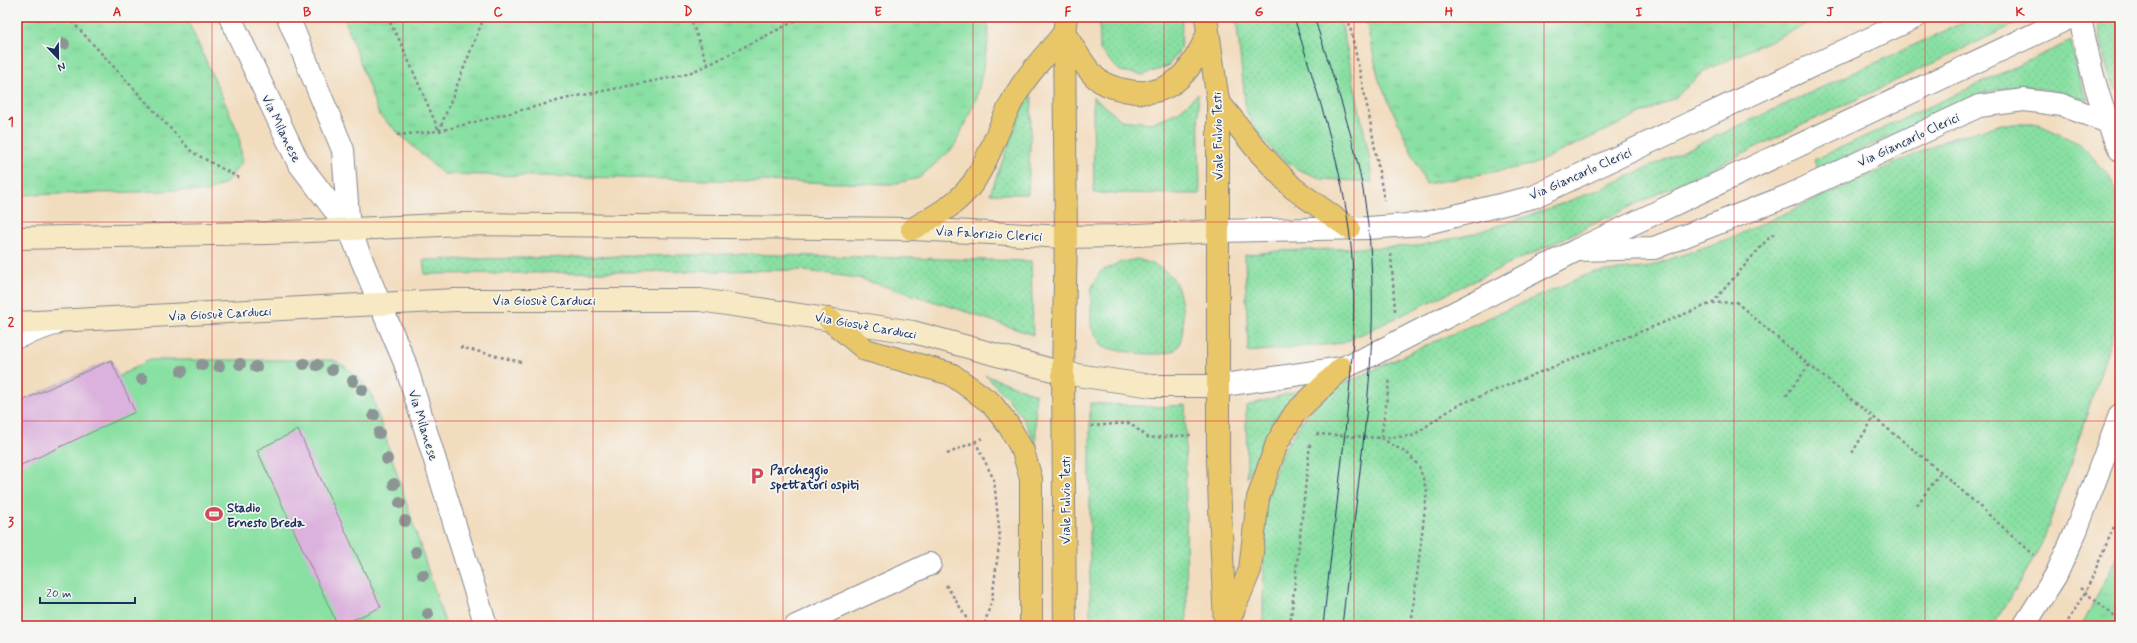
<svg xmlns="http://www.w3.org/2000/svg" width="2137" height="643" font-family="Mynerve,sans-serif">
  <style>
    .grass { fill: url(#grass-dots); stroke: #528880 }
    .park { fill: url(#park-tufts); stroke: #528880 }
    .pitch { fill: #89e0a3; stroke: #528880 }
    .building { fill: #dbb2dd }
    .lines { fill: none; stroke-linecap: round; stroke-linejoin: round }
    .minor-casing { stroke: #86868e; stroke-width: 24 }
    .tertiary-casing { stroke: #86868e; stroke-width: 24 }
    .secondary-casing { stroke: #86868e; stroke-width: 24 }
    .primary-casing { stroke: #86868e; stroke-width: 24 }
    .path { stroke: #86868e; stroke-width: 2.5; stroke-dasharray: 3 3; stroke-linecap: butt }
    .minor { stroke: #fff; stroke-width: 22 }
    .tertiary { stroke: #fff; stroke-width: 22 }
    .secondary { stroke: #f6e9c3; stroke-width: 22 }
    .primary { stroke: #e9c769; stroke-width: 22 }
    .tram { stroke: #1b2f5e; stroke-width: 1 }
    .tree { fill: #8b9593 }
    .grid { fill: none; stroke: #d62828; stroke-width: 1; stroke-opacity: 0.55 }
    .labels { text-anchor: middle; stroke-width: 3.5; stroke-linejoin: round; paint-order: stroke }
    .street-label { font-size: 13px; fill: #1b2f5e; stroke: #f6f6f2 }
    .poi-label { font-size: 13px; font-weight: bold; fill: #1b2f5e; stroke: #f6f6f2; text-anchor: start }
    .neatline { fill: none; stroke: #d62828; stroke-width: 1.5 }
    .grid-label { font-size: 13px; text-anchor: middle; font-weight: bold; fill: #d62828 }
  </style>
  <defs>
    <pattern id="grass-dots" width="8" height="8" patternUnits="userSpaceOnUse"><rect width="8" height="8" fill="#89e0a3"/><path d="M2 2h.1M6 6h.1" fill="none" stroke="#76c08f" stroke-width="1.8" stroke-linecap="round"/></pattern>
    <pattern id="park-tufts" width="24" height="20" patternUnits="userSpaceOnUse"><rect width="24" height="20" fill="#89e0a3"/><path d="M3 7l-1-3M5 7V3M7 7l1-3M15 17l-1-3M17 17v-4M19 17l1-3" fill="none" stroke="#76c08f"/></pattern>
  </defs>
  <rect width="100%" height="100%" fill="#f6f6f2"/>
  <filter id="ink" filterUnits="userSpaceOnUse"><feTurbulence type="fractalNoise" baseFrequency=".025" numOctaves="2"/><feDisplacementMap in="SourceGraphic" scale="8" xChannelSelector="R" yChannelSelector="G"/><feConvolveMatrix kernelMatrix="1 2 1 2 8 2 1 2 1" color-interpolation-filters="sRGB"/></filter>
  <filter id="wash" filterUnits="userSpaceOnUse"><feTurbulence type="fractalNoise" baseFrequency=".012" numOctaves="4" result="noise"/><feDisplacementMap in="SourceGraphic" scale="16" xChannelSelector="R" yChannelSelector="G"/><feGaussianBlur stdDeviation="0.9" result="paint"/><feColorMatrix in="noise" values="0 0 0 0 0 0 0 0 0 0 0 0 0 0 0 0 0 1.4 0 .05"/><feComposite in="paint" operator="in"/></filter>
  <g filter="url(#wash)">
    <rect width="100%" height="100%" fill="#f2dcbe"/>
    <path class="grass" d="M1099,17h83l-1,31 -13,18 -25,9 -23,-4 -20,-21z
      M1236,17h104l29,138 3,27 -50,-3 -25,-10 -23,-17 -18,-22 -10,-19z
      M1975,17h55l-687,326 -95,9 -3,-97 33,-4 140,-5 51,-11 68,-22 66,-25z
      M2114,17h6v76c-14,-11 -18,-51 -22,-69z
      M2071,41l7,34 10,26 -37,-11 -36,-4 -31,7 -167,77 -3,-10z
      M1198,94l2,100 -106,-1 -1,-96 28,23 30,3 27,-11z
      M1027,96l5,1 -4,97h-38z
      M2002,124h36l42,20 28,30 12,24v103l-7,33 -44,134 -27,75 -25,45 -25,38h-729l1,-119 17,-53 26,-40 30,-27 83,-39 173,-76 52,-4 88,-31 216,-98z
      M735,254l296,7 2,74 -78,-27 -97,-30 -59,-8 -374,4 -2,-14z
      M1137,259c14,4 30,9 38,23 8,14 14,60 -2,69 -15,7 -53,0 -70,-4l-12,-20v-38l9,-17 18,-9z
      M985,375l50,19 1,51c-13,-31 -27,-47 -51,-70z
      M1297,391l-19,23 -31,64 -1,-72z
      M1090,403l67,4 28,-2 2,221h-97z"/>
    <path class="park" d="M17,17h169l53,117 3,28 -16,21 -19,9 -26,-2 -42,2 -122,3z
      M344,17h644v25l-11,55 -23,50 -35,31 -27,6 -449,-10 -64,-59z
      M1365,17h456l-117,54 -29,27 -143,67 -106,19 -47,-104z
      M2120,552v74h-40l5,-6z"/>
    <path class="pitch" d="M111,360l7,17 31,-17h184c19,9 28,19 39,36l74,230h-429v-223z"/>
    <g id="blocks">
      <path class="building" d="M111,360l24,52 -118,55v-64z
        M298,430l83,177 -41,19h-2l-81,-176z"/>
    </g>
  </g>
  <g filter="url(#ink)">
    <use href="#blocks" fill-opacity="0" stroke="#86868e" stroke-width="1"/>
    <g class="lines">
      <g class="minor-casing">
        <path id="minor" d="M2080,17c9,47 19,90 40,133
          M1577,250l77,-2 136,-53 189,-89 45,-6 38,5 43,16 15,2
          M380,304l25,59 81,263
          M17,337l37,-13
          M796,626l134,-62
          M2024,626l32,-51 20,-44 44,-116"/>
      </g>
      <g class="tertiary-casing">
        <path id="tertiary" d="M230,17l68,145 51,67 31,75
          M288,17l55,133 6,79
          M1218,231l150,-3 54,-4 111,-27 383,-180
          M1217,386l125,-18 30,-13 205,-105 494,-233"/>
      </g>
      <g class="secondary-casing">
        <path id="secondary" d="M17,238l250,-5 195,-9 450,5 154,8 51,-1 101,-5
          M17,323l438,-23h245l213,32 150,41 89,13h65"/>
      </g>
      <g class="primary-casing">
        <path id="primary" d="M1206,17l12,84v359l7,166
          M1064,33c10,14 19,33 32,45 8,7 18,10 28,12 46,11 68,-19 84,-57
          M1218,101l40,50 35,37 56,40
          M912,229c26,-14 53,-29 67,-56 16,-27 23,-59 41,-85 12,-20 30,-37 44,-55
          M829,319l37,31 85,24 40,29 18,23 14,25 8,28v147
          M1228,623l22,-53 8,-72 19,-55 18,-30 47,-45
          M1065,626l-2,-253 3,-136 -2,-204 2,-16"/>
      </g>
      <path class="path" d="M68,17l124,135 49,27
        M387,17l14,26 38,88
        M690,17l18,48
        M1348,17l22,103 14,80
        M439,131l45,-114
        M397,135l42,-4 134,-34 111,-22 24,-10 87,-44 5,-4
        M1391,254l4,57
        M1712,303l54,-62 10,-9
        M460,347l61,15
        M1786,396l23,-31
        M1091,426l38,-3 20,15 42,-3
        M1316,434l65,4 9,-60
        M1381,438l31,-2 44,-30 256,-103 24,-1 73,63 132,107 93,83
        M1381,438l27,16 11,12 8,25 -16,135
        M975,441l19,39 6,58 -8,61 -8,27
        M1852,453l22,-36
        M947,454l36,-16
        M1917,505l24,-33
        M946,585l19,30 4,11
        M2080,588l40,33
        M1290,626l20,-182
        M2065,626l21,-35 34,-78"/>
      <use href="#minor" class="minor"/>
      <use href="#tertiary" class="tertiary"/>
      <use href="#secondary" class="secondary"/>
      <use href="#primary" class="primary"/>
      <path class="tram" d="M1294,17c23,76 49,149 57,229 7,71 -1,142 -9,213 -6,56 -13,111 -19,167
        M1314,17c20,63 43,126 52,192 12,87 5,166 -5,253 -6,55 -13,109 -19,164"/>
    </g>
    <g class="tree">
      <circle cx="64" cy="44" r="6"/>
      <circle cx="240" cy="364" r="6"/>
      <circle cx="304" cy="364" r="6"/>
      <circle cx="202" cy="365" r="6"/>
      <circle cx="317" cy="365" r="6"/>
      <circle cx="219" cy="366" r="6"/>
      <circle cx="256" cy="367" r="6"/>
      <circle cx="332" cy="370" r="6"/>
      <circle cx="182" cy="371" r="6"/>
      <circle cx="142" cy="379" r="6"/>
      <circle cx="353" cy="381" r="6"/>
      <circle cx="362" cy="390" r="6"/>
      <circle cx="374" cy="415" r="6"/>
      <circle cx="379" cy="433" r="6"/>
      <circle cx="387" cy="459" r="6"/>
      <circle cx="394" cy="484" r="6"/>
      <circle cx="400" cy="503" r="6"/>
      <circle cx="405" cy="521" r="6"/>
      <circle cx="416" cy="552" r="6"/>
      <circle cx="423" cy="575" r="6"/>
      <circle cx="428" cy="614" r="6"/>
    </g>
  </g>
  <path class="grid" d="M212,17v609M403,17v609M593,17v609M783,17v609M973,17v609M1164,17v609M1354,17v609M1544,17v609M1734,17v609M1925,17v609M17,222h2103M17,421h2103"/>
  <defs>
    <g id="parking-bare" transform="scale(1.38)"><path d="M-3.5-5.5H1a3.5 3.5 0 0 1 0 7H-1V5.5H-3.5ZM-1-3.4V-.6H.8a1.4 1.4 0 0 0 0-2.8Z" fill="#d1495b" stroke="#f6f6f2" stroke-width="2.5" paint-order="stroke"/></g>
    <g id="stadium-bare" transform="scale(1.38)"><path d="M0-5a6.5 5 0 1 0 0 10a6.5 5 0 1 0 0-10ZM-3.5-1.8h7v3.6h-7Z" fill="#d1495b" stroke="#f6f6f2" stroke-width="2.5" paint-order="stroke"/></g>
  </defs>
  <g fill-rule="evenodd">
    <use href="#parking-bare" x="757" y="476"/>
    <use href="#stadium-bare" x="214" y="514"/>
  </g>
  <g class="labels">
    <g class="street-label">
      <text transform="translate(282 128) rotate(64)" y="5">Via Milanese</text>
      <text transform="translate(1217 136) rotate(-91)" y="5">Viale Fulvio Testi</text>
      <text transform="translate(1908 139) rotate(-25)" y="5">Via Giancarlo Clerici</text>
      <text transform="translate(1580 173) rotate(-24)" y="5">Via Giancarlo Clerici</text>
      <text transform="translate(989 233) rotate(3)" y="5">Via Fabrizio Clerici</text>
      <text x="544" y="305">Via Giosuè Carducci</text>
      <text transform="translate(220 313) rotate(-3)" y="5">Via Giosuè Carducci</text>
      <text transform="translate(866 325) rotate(10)" y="5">Via Giosuè Carducci</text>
      <text transform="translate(424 425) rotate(73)" y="5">Via Milanese</text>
      <text transform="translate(1065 500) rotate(-90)" y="5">Viale Fulvio Testi</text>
    </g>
    <g class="poi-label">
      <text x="770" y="474">Parcheggio<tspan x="770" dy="15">spettatori ospiti</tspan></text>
      <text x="227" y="512">Stadio<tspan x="227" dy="15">Ernesto Breda</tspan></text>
    </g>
  </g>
  <rect width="2137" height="643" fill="none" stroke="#f6f6f2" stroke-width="44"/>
  <g transform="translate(58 58) rotate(158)" stroke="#f6f6f2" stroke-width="3" paint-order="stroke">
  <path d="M0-3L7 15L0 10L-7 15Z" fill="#1b2f5e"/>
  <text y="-6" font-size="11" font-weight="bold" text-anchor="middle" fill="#1b2f5e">N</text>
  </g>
  <path d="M40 597v6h95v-6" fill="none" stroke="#1b2f5e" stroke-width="2"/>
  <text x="46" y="597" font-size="12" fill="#1b2f5e" stroke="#f6f6f2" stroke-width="3" paint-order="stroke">20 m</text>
  <rect x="22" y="22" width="2093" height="599" class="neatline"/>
  <g class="grid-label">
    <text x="117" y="16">A</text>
    <text x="307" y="16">B</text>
    <text x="498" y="16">C</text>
    <text x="688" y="16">D</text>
    <text x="878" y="16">E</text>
    <text x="1068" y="16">F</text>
    <text x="1259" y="16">G</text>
    <text x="1449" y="16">H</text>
    <text x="1639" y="16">I</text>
    <text x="1830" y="16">J</text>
    <text x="2020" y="16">K</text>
    <text x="11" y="126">1</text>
    <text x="11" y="326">2</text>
    <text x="11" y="526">3</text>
  </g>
</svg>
